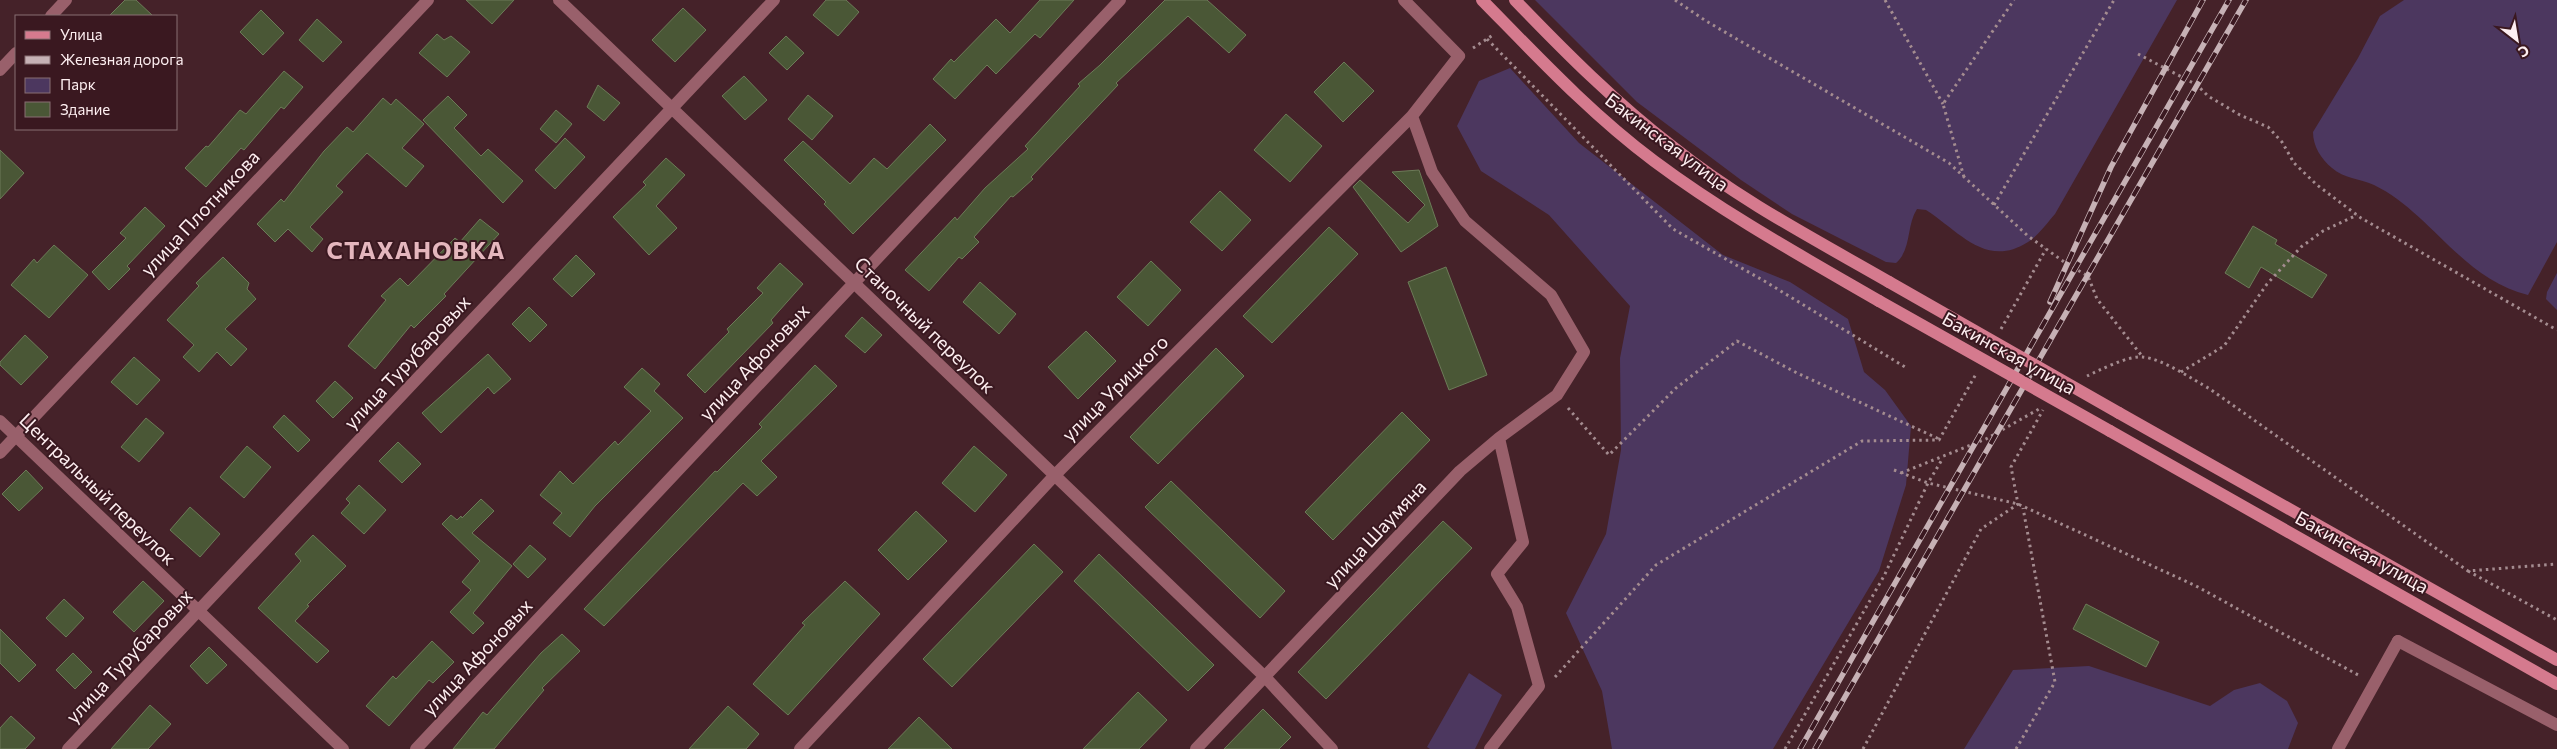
<svg xmlns="http://www.w3.org/2000/svg" width="2557" height="749" font-family="Commissioner,sans-serif">
  <style>
    .green { fill: #4c375f }
    .building { fill: #4a5736; stroke: #6c7b58 }
    .lines { fill: none; stroke-linecap: round; stroke-linejoin: round }
    .path { stroke: #a48c90; stroke-width: 3; stroke-dasharray: 2.5 4; stroke-linecap: butt }
    .service { stroke: #99606b; stroke-width: 12 }
    .minor { stroke: #99606b; stroke-width: 12 }
    .tertiary { stroke: #99606b; stroke-width: 12 }
    .secondary { stroke: #d57a8e; stroke-width: 12 }
    .rail-casing { stroke: #c6b1b5; stroke-width: 5.5 }
    .rail { stroke: #3a1820; stroke-width: 4; stroke-dasharray: 11; stroke-linecap: butt }
    .secondary-bridge { stroke: #d57a8e; stroke-width: 12 }
    .labels { text-anchor: middle; stroke-width: 4; stroke-linejoin: round; paint-order: stroke }
    .street-label { font-size: 19px; fill: #fdeef0; stroke: #3a1820 }
    .district-label { font-size: 24px; font-weight: bold; letter-spacing: 1px; fill: #e4b6bd; stroke: #3a1820 }
  </style>
  <rect width="100%" height="100%" fill="#452229"/>
  <path class="green" d="M1535,0h642l-122,214c-8,9 -17,22 -27,28 -42,27 -69,-11 -102,-32l-9,-1c-11,17 -5,40 -21,54l-10,-1 -94,-48 -51,-34 -104,-78z
    M2404,0h153v242l-29,53c-66,-16 -98,-83 -154,-110 -15,-7 -30,-6 -42,-17 -11,-9 -19,-22 -19,-36l45,-74 22,-42z
    M1510,68l69,75 144,112 67,27 58,37 16,53 21,18 26,36 -5,59 -27,86 -106,178h-161l-10,-58 -36,-78 40,-79 15,-84 -1,-92 10,-52 -81,-91 -68,-44 -24,-45 22,-45z
    M2557,273v37l-11,-11 1,-7z
    M2089,666l121,40 24,-16 26,-7 27,18 11,22 -10,26h-324l49,-79z
    M1469,673l33,22 -27,54h-45l-3,-2z"/>
  <path class="building" d="M125,0h11l17,16h-44z
    M466,0h48l-22,24z
    M826,0h20l13,12 -21,24 -25,-21z
    M1040,0h34l-34,38 -5,-4 -39,40 -9,-9 -32,34 -22,-20 18,-20 3,3 42,-43 14,14z
    M1165,0h42l39,35 -17,18 -41,-37 -72,67 2,2 -87,92 2,2 -20,18 -2,-1 -37,41 5,5 -17,17 -3,-2 -30,34 -24,-21 50,-53 2,3 28,-32 43,-39 -3,-3 55,-60 -2,-2 22,-19z
    M683,8l23,22 -31,32 -23,-22z
    M261,10l23,23 -21,22 -23,-23z
    M317,19l25,23 -19,20 -24,-22z
    M437,34l7,6 7,-4 19,16 -23,25 -28,-24z
    M786,36l18,17 -17,17 -18,-17z
    M1344,62l30,29 -31,31 -29,-30z
    M284,71l19,16 -19,22 -3,-2 -37,43 -3,-2 -35,39 -21,-19 21,-22 2,1 32,-37 6,4z
    M744,76l23,24 -22,20 -23,-24z
    M598,85l22,18 -16,18 -17,-14z
    M808,95l25,21 -21,24 -24,-21z
    M448,96l19,19 -13,13 27,28 7,-7 35,32 -20,22 -80,-83z
    M383,98l8,7 5,-6 28,25 -22,24 22,18 -18,21 -39,-34 -31,33 7,6 -33,35 13,12 -11,13 -24,-23 -13,13 -18,-18 24,-25 3,3 40,-51 23,-24 6,5z
    M556,110l16,14 -16,19 -16,-14z
    M1286,114l36,32 -32,36 -36,-32z
    M930,124l16,16 -93,94 -29,-30 2,-2 -42,-42 19,-19 47,43 24,-26 13,11z
    M565,138l20,19 -30,32 -20,-19z
    M0,150l24,23 -24,26z
    M666,158l19,17 -29,31 21,22 -28,27 -36,-38 33,-32 -3,-3z
    M1419,170l19,56 -37,26 -48,-65 7,-7 48,43 17,-18 -33,-33z
    M1220,191l31,29 -29,31 -32,-29z
    M145,207l20,19 -38,40 3,3 -21,21 -17,-18 34,-34 -6,-5z
    M480,219l19,15 -55,60 2,2 -32,32 -3,-3 -36,44 -27,-23 38,-46 -5,-4 19,-18 8,8 47,-48 5,4z
    M2253,226l24,14 -2,4 52,31 -15,23 -51,-31 -12,21 -24,-15z
    M1329,227l29,27 -86,89 -29,-27z
    M54,245l34,30 -39,43 -38,-33 23,-26 3,4z
    M576,255l19,19 -23,23 -19,-18z
    M223,257l26,26 -2,6 9,10 -31,30 22,20 -16,17 -14,-14 -18,20 -16,-15 11,-12 -27,-25 32,-34 -3,-3z
    M1151,261l30,29 -33,36 -31,-29z
    M780,263l23,21 -32,36 2,3 -68,70 -18,-18 42,-43 -2,-3 36,-36 -6,-5z
    M1446,267l41,108 -38,15 -41,-108z
    M980,282l36,32 -17,20 -36,-32z
    M529,307l18,18 -17,17 -18,-18z
    M862,317l20,18 -17,18 -20,-17z
    M1086,331l30,30 -38,38 -30,-32z
    M25,335l23,22 -27,28 -21,-20v-3z
    M1216,348l28,28 -86,88 -28,-27z
    M488,354l23,25 -17,15 -6,-7 -47,46 -19,-20z
    M134,357l26,23 -23,25 -26,-23z
    M815,365l22,21 -76,75 16,16 -20,19 -14,-13 -139,143 -20,-17 131,-138 2,1 45,-45 -3,-3z
    M642,368l18,16 -6,7 29,27 -88,88 -25,31 -17,-14 9,-10 -22,-18 20,-24 13,13 42,-43 3,4 33,-34 -27,-24z
    M335,381l18,17 -20,20 -17,-17z
    M1402,412l28,28 -97,100 -28,-28z
    M284,415l26,25 -12,12 -25,-25z
    M146,418l18,15 -25,29 -18,-15z
    M398,442l23,22 -19,19 -23,-22z
    M247,446l24,21 -27,31 -24,-21z
    M974,446l33,29 -32,37 -33,-29z
    M26,470l17,18 -24,23 -17,-17z
    M1171,481l114,110 -25,27 -115,-111z
    M359,485l27,25 -22,24 -23,-21 9,-10 -4,-4z
    M481,499l13,12 -22,22 40,33 -39,47 11,10 -11,11 -23,-22 21,-22 -9,-8 18,-21 -38,-37 9,-9 6,5 4,-4 1,2z
    M190,507l30,27 -20,23 -30,-27z
    M916,511l31,30 -39,39 -30,-30z
    M1443,521l29,27 -146,151 -28,-27z
    M313,535l33,31 -39,39 2,1 -14,15 34,30 -12,12 -59,-55 43,-47 -6,-7z
    M1034,544l29,28 -111,115 -29,-28z
    M530,545l16,14 -18,19 -15,-14z
    M1099,554l115,111 -26,26 -114,-110z
    M143,581l21,20 -30,31 -21,-20z
    M845,581l35,33 -92,101 -35,-31 52,-59 -3,-2z
    M64,599l20,19 -18,19 -20,-19z
    M2086,604l73,38 -13,25 -73,-38z
    M0,629l36,36 -17,17 -19,-19z
    M562,634l18,17 -38,37 2,2 -50,59h-41l30,-37 4,3 54,-62z
    M432,641l22,21 -21,21 -4,-3 -40,46 -23,-20 27,-30 3,3z
    M209,647l18,18 -20,19 -17,-18z
    M73,653l19,19 -17,17 -19,-19z
    M1138,692l29,28 -28,29h-56z
    M150,705l21,19 -23,25h-37z
    M728,706l31,28 -13,15h-57z
    M1263,709l28,28 -12,12h-55z
    M11,716l24,22 -10,11h-25v-21z
    M919,717l33,32h-64z"/>
  <g class="lines">
    <path class="path" d="M1675,0l31,21 243,142 79,73 39,28 21,12 9,23 45,57
      M1885,0l58,104
      M1487,39l186,190 93,53 139,85
      M1473,48l20,-13
      M2138,54l59,31 11,11 32,19 28,12 14,15 12,21 23,22 44,33 196,112
      M1964,177l-21,-73 71,-104
      M1994,205l120,-205
      M2001,329l45,-80
      M2181,372l43,-26 43,-62 34,-37 22,-16 34,-16
      M2087,376c13,-6 42,-21 56,-19 20,2 49,22 67,32l258,182 89,-7
      M1568,408l41,47 67,-67 61,-47 60,32 142,66
      M1894,470l34,13 90,21 178,82 164,90
      M1901,473l85,-34 53,-30
      M2468,571l89,49
      M1555,677l101,-112 206,-124 77,-1 37,-66
      M1785,749l99,-173 44,-93 15,-25
      M1863,749l118,-220 37,-25 -7,-37 32,-57
      M2016,749l39,-67 -32,-174"/>
    <path class="service" d="M1265,677l67,72"/>
    <path class="minor" d="M559,0l706,677
      M0,421l343,328
      M0,453l428,-453
      M68,749l706,-749
      M416,749l704,-749
      M800,749l255,-274 357,-359 47,-60 -55,-56
      M1196,749l264,-278 39,-33 58,-43 27,-43 -33,-57 -86,-74 -33,-49 -20,-56
      M1490,749l49,-63 -22,-79 -20,-33 26,-32 -24,-104
      M2338,749l60,-108"/>
    <path class="tertiary" d="M51,16l15,-16
      M0,70l16,-17
      M2398,641l159,84"/>
    <path class="secondary" d="M1482,0c55,56 109,114 172,161 71,53 149,96 225,140
      M1515,0c50,52 101,103 158,147 66,53 143,93 216,135
      M2119,413l438,247
      M2110,431l447,253"/>
    <g class="rail-casing">
      <path id="rail" d="M2050,302l61,-135 92,-167
        M1800,749l429,-749
        M1815,749l431,-749"/>
    </g>
    <use href="#rail" class="rail"/>
    <path class="secondary-bridge" d="M1889,282l230,131
      M1879,301l231,130"/>
  </g>
  <g class="labels">
    <g class="street-label">
      <text transform="translate(1667 142) rotate(37)" y="7">Бакинская улица</text>
      <text transform="translate(200 213) rotate(-47)" y="7">улица Плотникова</text>
      <text transform="translate(925 325) rotate(44)" y="7">Станочный переулок</text>
      <text transform="translate(2009 353) rotate(29)" y="7">Бакинская улица</text>
      <text transform="translate(407 362) rotate(-47)" y="7">улица Турубаровых</text>
      <text transform="translate(754 362) rotate(-47)" y="7">улица Афоновых</text>
      <text transform="translate(1115 388) rotate(-45)" y="7">улица Урицкого</text>
      <text transform="translate(98 489) rotate(44)" y="7">Центральный переулок</text>
      <text transform="translate(1375 534) rotate(-47)" y="7">улица Шаумяна</text>
      <text transform="translate(2362 552) rotate(29)" y="7">Бакинская улица</text>
      <text transform="translate(129 656) rotate(-47)" y="7">улица Турубаровых</text>
      <text transform="translate(477 657) rotate(-47)" y="7">улица Афоновых</text>
    </g>
    <g class="district-label">
      <text x="416" y="259">СТАХАНОВКА</text>
    </g>
  </g>
  <rect x="15" y="15" width="162" height="115" fill="#3a1820" stroke="#886e73"/>
  <rect x="25" y="31" width="25" height="8" fill="#d57a8e" stroke="#886e73"/>
  <text x="60" y="40" font-size="15" fill="#fdeef0">Улица</text>
  <rect x="25" y="56" width="25" height="8" fill="#c6b1b5" stroke="#886e73"/>
  <text x="60" y="65" font-size="15" fill="#fdeef0">Железная дорога</text>
  <rect x="25" y="78" width="25" height="15" fill="#4c375f" stroke="#886e73"/>
  <text x="60" y="90" font-size="15" fill="#fdeef0">Парк</text>
  <rect x="25" y="102" width="25" height="15" fill="#4a5736" stroke="#886e73"/>
  <text x="60" y="115" font-size="15" fill="#fdeef0">Здание</text>
  <g transform="translate(2517 40) rotate(149)" stroke="#3a1820" stroke-width="4" paint-order="stroke">
  <path d="M0-4L9 19L0 12L-9 19Z" fill="#fdeef0"/>
  <text y="-8" font-size="14" font-weight="bold" text-anchor="middle" fill="#fdeef0">С</text>
  </g>
</svg>
